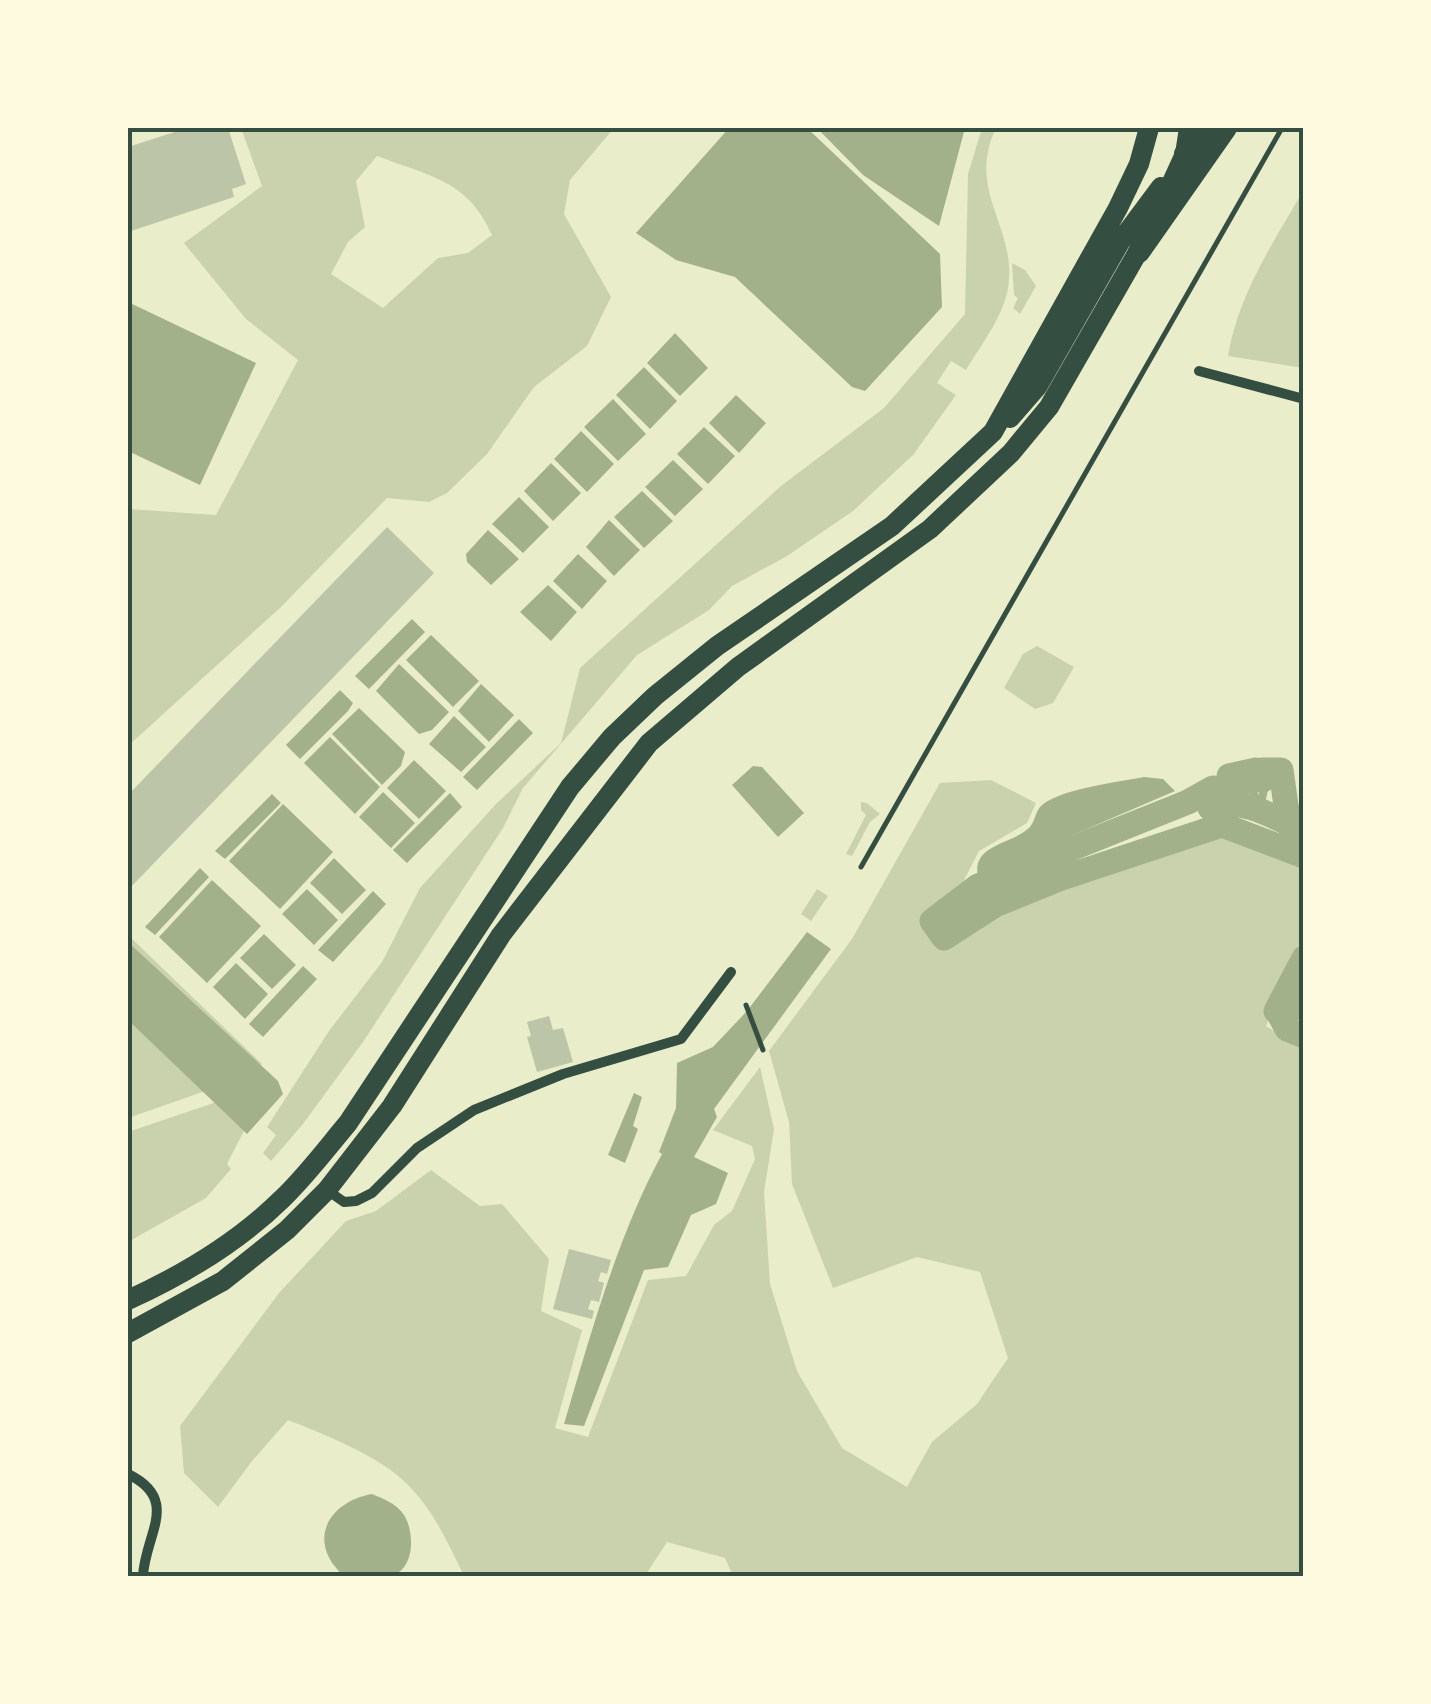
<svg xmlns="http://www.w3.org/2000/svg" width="1431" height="1704" font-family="Manrope,sans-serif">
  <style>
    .green { fill: #cad2ad; fill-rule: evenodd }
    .water { fill: #a3b18a }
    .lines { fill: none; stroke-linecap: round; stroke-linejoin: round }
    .stream { stroke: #a3b18a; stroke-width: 8 }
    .canal { stroke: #a3b18a; stroke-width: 25 }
    .building { fill: #bcc5a7 }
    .path { stroke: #344e41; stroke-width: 5 }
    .minor { stroke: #344e41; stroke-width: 10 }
    .secondary { stroke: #344e41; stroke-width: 20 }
    .primary { stroke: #344e41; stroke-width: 22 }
    .neatline { fill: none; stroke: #344e41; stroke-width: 4 }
  </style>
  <rect width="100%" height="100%" fill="#e9edc9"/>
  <path class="green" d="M241,128h373l-44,52 -6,34 47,83 -24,49 -53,41 -47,67 -40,39 -18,9 -42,-4 -106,109 -153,139v-237l88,6 82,-155 -52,-41 -62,-76 78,-57zM377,156c52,20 91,24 115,79l-24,18 -30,5 -55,50 -52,-34 17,-32 17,-15 -9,-46z
    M982,128h14c-29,61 17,96 13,151 -1,32 -27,64 -43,91l-15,-9 -14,22 19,12 -43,60 -60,56 -66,45 -55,30 -23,24 -72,45 -114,133 -20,40 -140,214 -60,82 -32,37 -8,-8 13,-18 -9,-8 62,-96 53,-69 38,-74 75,-83 66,-62 19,-75 201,-182 103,-78 81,-94 3,-140z
    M1303,191v177l-75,-12c10,-61 45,-113 75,-165z
    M1012,263l13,7 11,16 -16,28 -7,-6 5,-10 -4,-3z
    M1037,646l37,21 -21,36 -18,6 -31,-21 19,-34z
    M991,780l45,23 -9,20 -48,28 -21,41 -30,27 16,23 51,-36 173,-63 54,-14 81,33v88l-37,76 26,16 11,-5v539h-570l-8,-18 -58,-16 -22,34h-181c-16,-33 -31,-67 -58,-93 -27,-27 -82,-49 -118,-63l-36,41 -34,46 -34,-34 -4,-47 99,-133 67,-72 30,-10 55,-41 49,36 22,-2 47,55 -8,52 41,19 -27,98 33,9 60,-157 38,-4 28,-51 18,-14 23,-52 -3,-13 -39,-16 47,-63 14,62 -10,63 6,92 27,87 45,77 65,39 25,-45 45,-38 31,-46 -28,-86 -63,-15 -84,31 -41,-104 -3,-62 -20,-71 83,-112 88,-156z
    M861,802l6,1 13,11 -10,8 -18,34 -6,-2 20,-39 -5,-5z
    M817,889l11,7 -17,25 -10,-7z
    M128,935l134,129 -28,17 -106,37z
    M255,1089l-6,32 -22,43 4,5 -25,29 -78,44v-110z"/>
  <path class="water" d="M729,128h78l133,126 2,53 -77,84 -13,-4 -117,-110 -59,-17 -40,-27z
    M817,128h148l-26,98 -76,-51z
    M128,302l128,61 -56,122 -72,-34z
    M675,333l33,35 -28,28 -33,-33z
    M644,367l33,34 -27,28 -34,-34z
    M736,395l30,28 -27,30 -30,-30z
    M613,399l33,35 -28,27 -34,-34z
    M704,427l31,29 -27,28 -31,-30z
    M581,431l33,33 -27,28 -33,-33z
    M673,460l30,29 -28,27 -30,-29z
    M551,463l30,30 -28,28 -29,-30z
    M642,491l31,30 -29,27 -30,-31z
    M519,497l30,30 -26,26 -31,-29z
    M609,520l31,30 -26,26 -28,-29z
    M488,530l31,29 -28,26 -24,-23 -1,-8z
    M578,554l29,27 -25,28 -29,-28z
    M548,585l29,27 -26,29 -31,-29z
    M412,619l13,13 -56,57 -14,-13z
    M431,635l48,46 -26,26 -47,-47z
    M399,664l50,48 -17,18 -13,4 -43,-43z
    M481,684l33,31 -25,27 -31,-31z
    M340,690l13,13 -5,8 -48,48 -14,-14z
    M359,708l46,44 -4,14 -19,19 -50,-51z
    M454,716l32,31 -25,25 -32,-28z
    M519,719l14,14 -56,57 -14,-13z
    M330,737l50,50 -25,27 -51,-51z
    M414,760l32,31 -27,28 -32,-31z
    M753,766l9,1 42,46 -26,24 -46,-52z
    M1144,777l19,2 12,12 -197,85c-7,-31 34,-32 51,-48 6,-6 6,-15 11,-21 17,-18 79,-25 104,-30z
    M383,792l32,31 -24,25 -32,-31z
    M450,793l12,14 -55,56 -14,-13z
    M272,794l9,9 -56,56 -10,-8z
    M283,804l50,48 -53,57 -51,-48z
    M334,858l32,32 -24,24 -32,-31z
    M200,868l9,9 -54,58 -10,-8z
    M212,880l49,46 -54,57 -48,-46z
    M307,889l31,31 -24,25 -32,-31z
    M373,891l13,13 -53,58 -15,-12z
    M807,932l24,17 -117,160 3,8 -23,40 34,16 -12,31 -25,11 -23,52 -24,3 -60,156 -20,-2c27,-91 54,-189 98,-270l-3,-2 17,-44 1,-45 36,-16 34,-36z
    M264,934l32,31 -24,24 -32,-31z
    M129,943l149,138 5,13 -36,40 -119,-114z
    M236,963l32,31 -23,25 -32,-32z
    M303,966l14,13 -54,58 -14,-13z
    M634,1093l8,4 -9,29 5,3 -13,34 -17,-8z
    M372,1494c12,5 25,10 32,21 11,17 11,55 -13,61 -14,4 -33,1 -47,0 -38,-33 -17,-74 28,-82z"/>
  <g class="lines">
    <path class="stream" d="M1248,771l1,11 11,27
      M1260,809l8,-40"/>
    <path class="canal" d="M1210,808c29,-12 63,8 89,21
      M1304,821l-17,-8 -6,-43h-19l1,10h-6l-1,-10 -27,6 11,9 -6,7 -21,-4 -25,14 -210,84 -46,35 12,17 51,-33 64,-26 163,-54 82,31
      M1304,958l-28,53 10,6 18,-29
      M1284,1009l-4,7 7,13 17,7"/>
  </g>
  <path class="building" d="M187,128h41l18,56 -14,5 2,8 -106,35v-85z
    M387,527l47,46 -306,317v-95z
    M549,1016l4,14 10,-2 10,34 -36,10 -10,-35 4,-1 -4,-14z
    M569,1249l42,11 -4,14 -6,-2 -3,9 6,2 -5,19 -8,-2 -3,9 6,2 -2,8 -39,-10z"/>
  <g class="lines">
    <path class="path" d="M861,867l421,-739
      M746,1005l17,45"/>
    <path class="minor" d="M1199,371l105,28
      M327,1190l17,12 12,-1 16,-8 45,-45 57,-38 89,-36 118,-35 50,-67
      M128,1474c53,26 17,60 15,102"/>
    <path class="secondary" d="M1159,211l26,-57 4,-26
      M1010,418l27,-31 83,-145 41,-55
      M128,1300c55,-25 111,-59 154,-101 24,-23 45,-51 66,-76l222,-336 42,-50 43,-41 62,-50 175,-120 101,-94 125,-224 21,-44 10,-36
      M128,1333l95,-52 64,-51 40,-40 65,-84 109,-171 148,-192 89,-76 192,-138 81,-76 38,-46 97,-169"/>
    <path class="primary" d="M1185,154l19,-26
      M1139,252l87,-124"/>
  </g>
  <rect width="1431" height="1704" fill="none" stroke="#fefae0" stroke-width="260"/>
  <rect x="130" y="130" width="1171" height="1444" class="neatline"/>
</svg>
